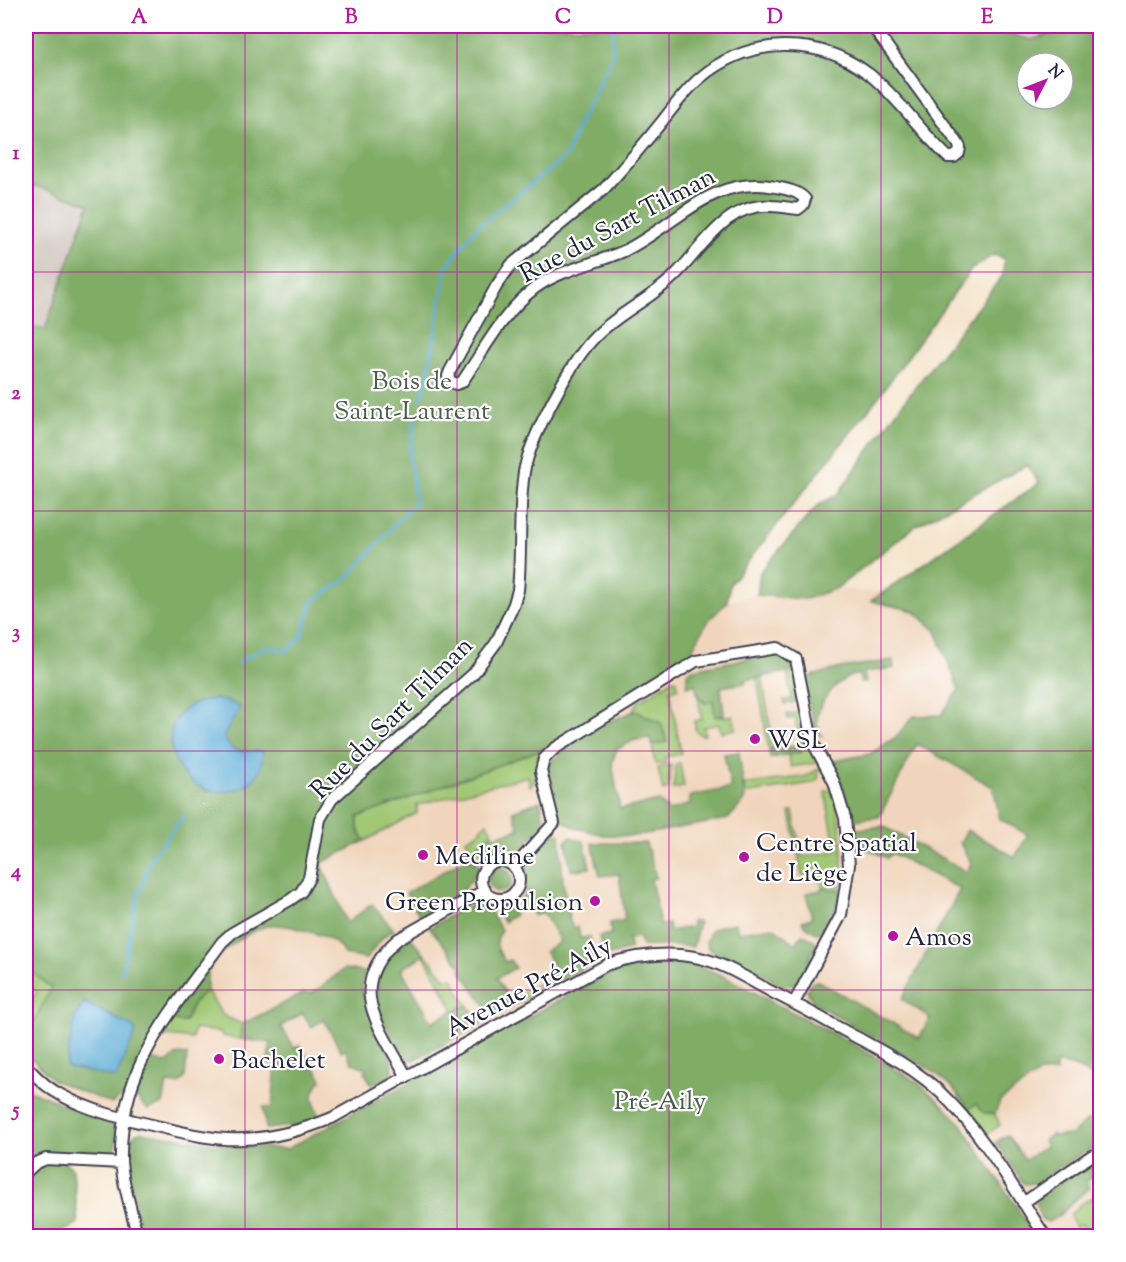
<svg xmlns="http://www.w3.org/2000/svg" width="1126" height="1262" font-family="'Sorts Mill Goudy',serif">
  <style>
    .built { fill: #f0d5bc }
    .industrial { fill: #cec1b9 }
    .green { fill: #a0c874; stroke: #617558; stroke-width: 1.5 }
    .forest { fill: #80ac66; stroke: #516750; stroke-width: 1.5; fill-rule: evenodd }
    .water { fill: #5cacd6; stroke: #3f6788; stroke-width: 1.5 }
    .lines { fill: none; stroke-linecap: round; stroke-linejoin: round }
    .stream { stroke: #5cacd6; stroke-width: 3 }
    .minor-casing { stroke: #423f51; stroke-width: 14 }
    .minor { stroke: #fff; stroke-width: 10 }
    .grid { fill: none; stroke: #b5179e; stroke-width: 1.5; stroke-opacity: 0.55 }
    .poi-dot { fill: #b5179e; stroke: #fff; stroke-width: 2 }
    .labels { text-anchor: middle; stroke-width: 4.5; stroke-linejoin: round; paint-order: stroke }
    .street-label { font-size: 26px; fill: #22223b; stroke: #fff }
    .park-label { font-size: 26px; fill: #4e5c4f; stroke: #fff }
    .poi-label { font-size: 26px; fill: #22223b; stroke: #fff; text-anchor: start }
    .neatline { fill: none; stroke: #b5179e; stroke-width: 2 }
    .grid-label { font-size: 20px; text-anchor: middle; font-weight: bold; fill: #b5179e }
  </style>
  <rect width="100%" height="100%" fill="#fff"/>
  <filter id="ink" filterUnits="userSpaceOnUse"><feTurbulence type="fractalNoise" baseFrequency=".0167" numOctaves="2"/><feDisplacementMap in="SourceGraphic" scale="12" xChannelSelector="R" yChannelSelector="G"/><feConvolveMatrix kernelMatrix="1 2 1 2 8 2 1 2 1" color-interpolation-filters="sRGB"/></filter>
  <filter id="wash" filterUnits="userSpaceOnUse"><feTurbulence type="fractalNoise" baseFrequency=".008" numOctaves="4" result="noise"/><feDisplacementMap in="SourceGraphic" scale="24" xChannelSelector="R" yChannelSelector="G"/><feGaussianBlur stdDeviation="1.35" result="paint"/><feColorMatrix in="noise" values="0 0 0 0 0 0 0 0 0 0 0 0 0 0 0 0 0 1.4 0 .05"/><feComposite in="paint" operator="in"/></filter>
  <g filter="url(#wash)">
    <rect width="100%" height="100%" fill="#f5e5ce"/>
    <path class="built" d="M837,588l6,2 60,3 17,23 16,15 164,337v268h-64l-74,-111 -355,-151 -320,175 -63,-4 -106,-19 -11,29 -81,10v-275l115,174 66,-91 8,-15 24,-17 25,-14 71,-95 383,-221 9,-9 30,-7z"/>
    <path class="industrial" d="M972,26h102l-42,14z
      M26,183l63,21 -44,125 -19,-5z"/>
    <path class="green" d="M793,671l5,24 -3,7 -10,2 -1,-4 8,-1 -5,-27z
      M762,677l12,72 -5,1 -12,-72z
      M673,679l4,1 1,8 -8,2 11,64 -16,3 1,6 -11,1 -3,-19 14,-3 -30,-31 -4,1 6,-10z
      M697,693l7,10 9,-2 2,16 18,-1 3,13 -15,3 -2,-8 -15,3 1,8h-4l-5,-4 -2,-10 8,-2z
      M798,713l4,4 3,24 13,22 -27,4 -3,-12 14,-3 -7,-34 -7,1 -1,-5z
      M545,748l-8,10v21l-7,7 -2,-10 -111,29v8l-52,28 -7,-12v-12z
      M680,763l4,24 -11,2 3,-25z
      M671,765l-2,24 -6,2 -5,-23z
      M820,768l-2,11 -6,4 -67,11 -1,-9 63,-9z
      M832,790c11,34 13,65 8,100l-18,-2 -1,-9h-4l-2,-5 -13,2 -12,-64 3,-1 9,46 34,-6 -11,-60z
      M487,823l5,9 -12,12 4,12 -8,7 -9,-11 2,-6 -3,-7 16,-9 -1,-3z
      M425,954l20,24h8l8,17 8,11 -15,4 -30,-55z
      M26,963l5,8 20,17 -19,38 -6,-2v-12l6,-11 -1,-1 6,-7 -6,-7 -1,1 -4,-6z
      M557,973l4,6 -24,14 -3,-7z
      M529,989l3,6 -19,11 -4,-6z
      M207,990l15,25 20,9 -2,15 -18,-3 -1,-4 -27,-3 -2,10 -24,-3 -12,5 15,-20 14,1 9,-20z
      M976,1103l8,10 11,1 5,11 -13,9 -18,-25z
      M1100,1193v26l-5,4 5,9v4h-9l-9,-12 -7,4 -5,-13 9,-10z"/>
    <path class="forest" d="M26,26h946l60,14 42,-14h26v1058c-12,-12 -27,-20 -44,-20v8l-16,1 -40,28 -5,13 -11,-1 -8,-9 -7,5 -17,-22 -22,-18 -116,-66 -7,-12c2,-7 4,-10 11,-10l101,57 11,-20 -28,-19 58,-110 -68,-36 -5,5 -17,-8 -16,-1 -2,-19 31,-4 84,46 4,-9 -11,-20 7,-13 48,27 13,-22 -28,-16 -7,-32 -76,-43 -38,73 -25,3 -21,-59 37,-7 26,-17 18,-21 27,-1 18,-25 -23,-59 -22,-20 -43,-10 168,-118 -12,-18 -110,60 -80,63 -31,11 -49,-4 3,-23 57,-66 21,-12 58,-82 107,-137 1,-17 -11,-3 -22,15 -94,129 -147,185 -3,18 -20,20 -16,30 -146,96 -187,69v12l7,12 -44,22 26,60 25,-19 22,26 -10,6 -18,23 -21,-4c-4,-5 -7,-11 -12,-14 -11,-7 -56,-20 -67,-15 -18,6 -52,28 -58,46 -2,5 -1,13 -1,18l-13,12 -9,20 -14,-1 -24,37 19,5 13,-9 8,1 -2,23 -6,6 -12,-1 -4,21 -15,6 -13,-14h-13l-10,8 -59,-24 -27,-27v-29l6,2 19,-38 -20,-17 -5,-8v-639l19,5 44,-125 -63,-21zM1027,63h36v36h-36z
      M775,653c10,1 17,9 18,18l-48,9v3l-24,4 3,28 -9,2 -2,-16 -9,2 -7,-10 -1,-8 -9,1v-13l6,-4z
      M893,660l1,8 -30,4 2,10 -5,1 -3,-9c-20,4 -41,27 -41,48 0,5 3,9 5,14l-7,-3 -11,-55 37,-10z
      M636,711l25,12 6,19 -15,3 -2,-7 -15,2 -18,9 -5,13 8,47 39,-8 10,10 21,-7v-8l41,-8 -7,-34 15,-2 6,48 -17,19 -94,17 -30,-1 -28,-7 -17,-9 -4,-6 -9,-43 4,-8c27,-22 53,-41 86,-51z
      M800,745l2,7 -32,6 -1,-8z
      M540,801l4,19 -2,4c-6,7 -22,30 -31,32 -9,1 -13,-4 -24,1l-3,-1 -5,-12 13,-12 3,4 24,-7 -6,-18z
      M555,833l5,1 3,48 7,40 4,6 4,-1 2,11 10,-1 3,26 -32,16 -16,-28 15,-9 -17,-30 -9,4 -7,-9 -9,-4 8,-11 -1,-27 6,-11 18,-19z
      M570,837l14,4 6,27 -19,3 -5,-30z
      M592,843h54l10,35 -5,1 9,46 8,-1 1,7 23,-4 -1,-6 8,1 -6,25c-19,-3 -32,0 -51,-1l-4,-9 -10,2 3,10 -22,6 -5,-1 -5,-18 12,-2 -1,-11 15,-3 -6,-46 -19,2z
      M463,860h9l8,7c-18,30 -30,33 -60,49l-14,-23z
      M488 880a12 12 0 1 1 24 0a12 12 0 1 1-24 0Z
      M822,888l18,2 -4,19 -13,23 -7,1 -13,-9 -1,-3 10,-3 -6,-25 16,-3z
      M478,903l8,1 15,26c-7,16 -5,17 4,32l5,-2 5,8 -18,10 16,28 -19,11 -32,-44 -1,-7 -31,-38 28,-17z
      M510,907l5,8 -12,7 -7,-14z
      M736,923l2,9 35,-5 23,17 6,-10 15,8 -13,32 -11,11 -13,1 -19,-14 -52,-22 -3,-8 5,-12 9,-4z
      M411,938l14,16 -24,15 31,53 22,-12 15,-4 13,18 -66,35 -5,1c-37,-38 -53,-90 0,-122z
      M676,963l21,3 22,8 130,68 67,39 24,21 22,23 74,111h-895l-13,-64 -1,-27 9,-12 6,-1 82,13 63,4 320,-175 26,-8z
      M344,969l20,3c0,6 -3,13 -2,19 2,18 37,71 30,82 -4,5 -14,9 -20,12l-7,-12 1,-5 -14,-5 -7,-14 -4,2 -17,-31 -13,7 -8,-14 -22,13 13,22 6,-2 8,14 -3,2 4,7 5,-3 8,14c-14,14 -9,19 -3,36l-19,9 -34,4 -3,-22 9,1 4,-43 -9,-2 4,-20 -31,-4 2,-15 62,-31h9z
      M26,1086l5,5 86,35 -1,28 -54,5 11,10 5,54 -22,13h-30z
      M1100,1119v26l-19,9 -46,29 -11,1 -28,-42 11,-7 18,25 21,-14 -3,-5 9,-7 2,2 17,-1 17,-15z
      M1100,1163v10l-14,8 4,7c-17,10 -25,27 -42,34l-7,-3 -5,-15 4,-9 35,-22z"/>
    <path class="water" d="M215,699l14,3 11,5 -16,29c6,20 22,14 39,15 0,18 -7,33 -26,38 -65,20 -99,-85 -22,-90z
      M84,1002l47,24 5,5 -20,47 -50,-11 9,-51z"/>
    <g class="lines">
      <path class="stream" d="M421,398l6,-16 19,-115 30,-39 90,-72 14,-35 33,-66 -1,-29
        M237,663l28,-16 23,3 14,-14 10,-34 34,-23 70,-78 -7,-46 7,-41
        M122,972l14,-68 14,-45 34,-43"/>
    </g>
  </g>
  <g filter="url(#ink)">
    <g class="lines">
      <g class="minor-casing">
        <path id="minor" d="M481 880a19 19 0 1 1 38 0a19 19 0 1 1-38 0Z
          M514,867l40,-44 -13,-52 3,-12 10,-10 142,-88 82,-13 18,11 16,82 22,41 11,36 4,47 -8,50 -47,88
          M26,1066c10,11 21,22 35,29 29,16 60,23 91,30 29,7 61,16 91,14 32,-1 60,-9 89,-21l274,-153c29,-10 59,-13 89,-8 28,5 54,23 79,36 28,14 56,30 84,45 29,16 59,32 83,55 43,41 72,95 104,143
          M407,1077c-27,-50 -64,-90 -9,-138l87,-49
          M26,1172l10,-9 10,-4 75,4
          M1023,1203l68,-47 9,-2
          M137,1236c-4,-23 -15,-53 -16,-75 -2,-95 49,-147 101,-219l10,-9 58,-33 11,-8 8,-14 11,-59 12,-20 141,-125 23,-31 18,-39 4,-14c4,-39 0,-80 6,-118 6,-34 48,-113 72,-136 23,-23 53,-36 76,-58 30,-28 52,-75 99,-72 9,0 18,2 27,3l5,-4 2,-6c-7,-8 -19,-10 -29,-12 -65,-13 -100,39 -152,64 -29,13 -63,18 -89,37 -32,24 -51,62 -73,94l-6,2 -6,-3 -2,-5 2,-5 47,-86 14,-20 93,-76c21,-23 41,-46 60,-70 11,-14 22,-29 36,-41 49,-42 118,-42 169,-4 30,24 51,57 79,83h6l5,-4 1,-6 -3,-5 -85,-116"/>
      </g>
      <use href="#minor" class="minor"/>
    </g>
  </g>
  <path class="grid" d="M245,26v1210M457,26v1210M669,26v1210M881,26v1210M26,272h1074M26,511h1074M26,751h1074M26,990h1074"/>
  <g class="poi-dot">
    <circle cx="755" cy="739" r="6"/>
    <circle cx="423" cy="855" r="6"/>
    <circle cx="744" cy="857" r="6"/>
    <circle cx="595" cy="901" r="6"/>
    <circle cx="893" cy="936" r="6"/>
    <circle cx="219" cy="1059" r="6"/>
  </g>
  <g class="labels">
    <g class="street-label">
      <text transform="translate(617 224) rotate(-28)" y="9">Rue du Sart Tilman</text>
      <text transform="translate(391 717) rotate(-45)" y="9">Rue du Sart Tilman</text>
      <text transform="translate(528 986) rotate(-28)" y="9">Avenue Pré-Aily</text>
    </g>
    <g class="park-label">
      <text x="412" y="389">Bois de<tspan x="412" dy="30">Saint-Laurent</tspan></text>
      <text x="660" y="1109">Pré-Aily</text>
    </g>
    <g class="poi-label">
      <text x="767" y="748">WSL</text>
      <text x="756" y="851">Centre Spatial<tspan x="756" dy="30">de Liège</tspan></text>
      <text x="435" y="864">Mediline</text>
      <text x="583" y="910" text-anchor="end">Green Propulsion</text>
      <text x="905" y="945">Amos</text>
      <text x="231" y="1068">Bachelet</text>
    </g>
  </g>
  <rect width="1126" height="1262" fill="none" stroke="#fff" stroke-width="66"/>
  <g transform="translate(1045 81) rotate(48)"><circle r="28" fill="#ffffff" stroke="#a7a7b1" stroke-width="1.5"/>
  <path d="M0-4.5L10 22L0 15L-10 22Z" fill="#b5179e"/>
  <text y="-9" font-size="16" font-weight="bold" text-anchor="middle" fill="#22223b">N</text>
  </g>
  <rect x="33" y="33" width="1060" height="1196" class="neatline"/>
  <g class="grid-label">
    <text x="139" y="23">A</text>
    <text x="351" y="23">B</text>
    <text x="563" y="23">C</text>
    <text x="775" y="23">D</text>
    <text x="987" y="23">E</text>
    <text x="16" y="159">1</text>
    <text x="16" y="399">2</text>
    <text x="16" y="638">3</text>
    <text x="16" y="877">4</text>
    <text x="16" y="1116">5</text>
  </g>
</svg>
